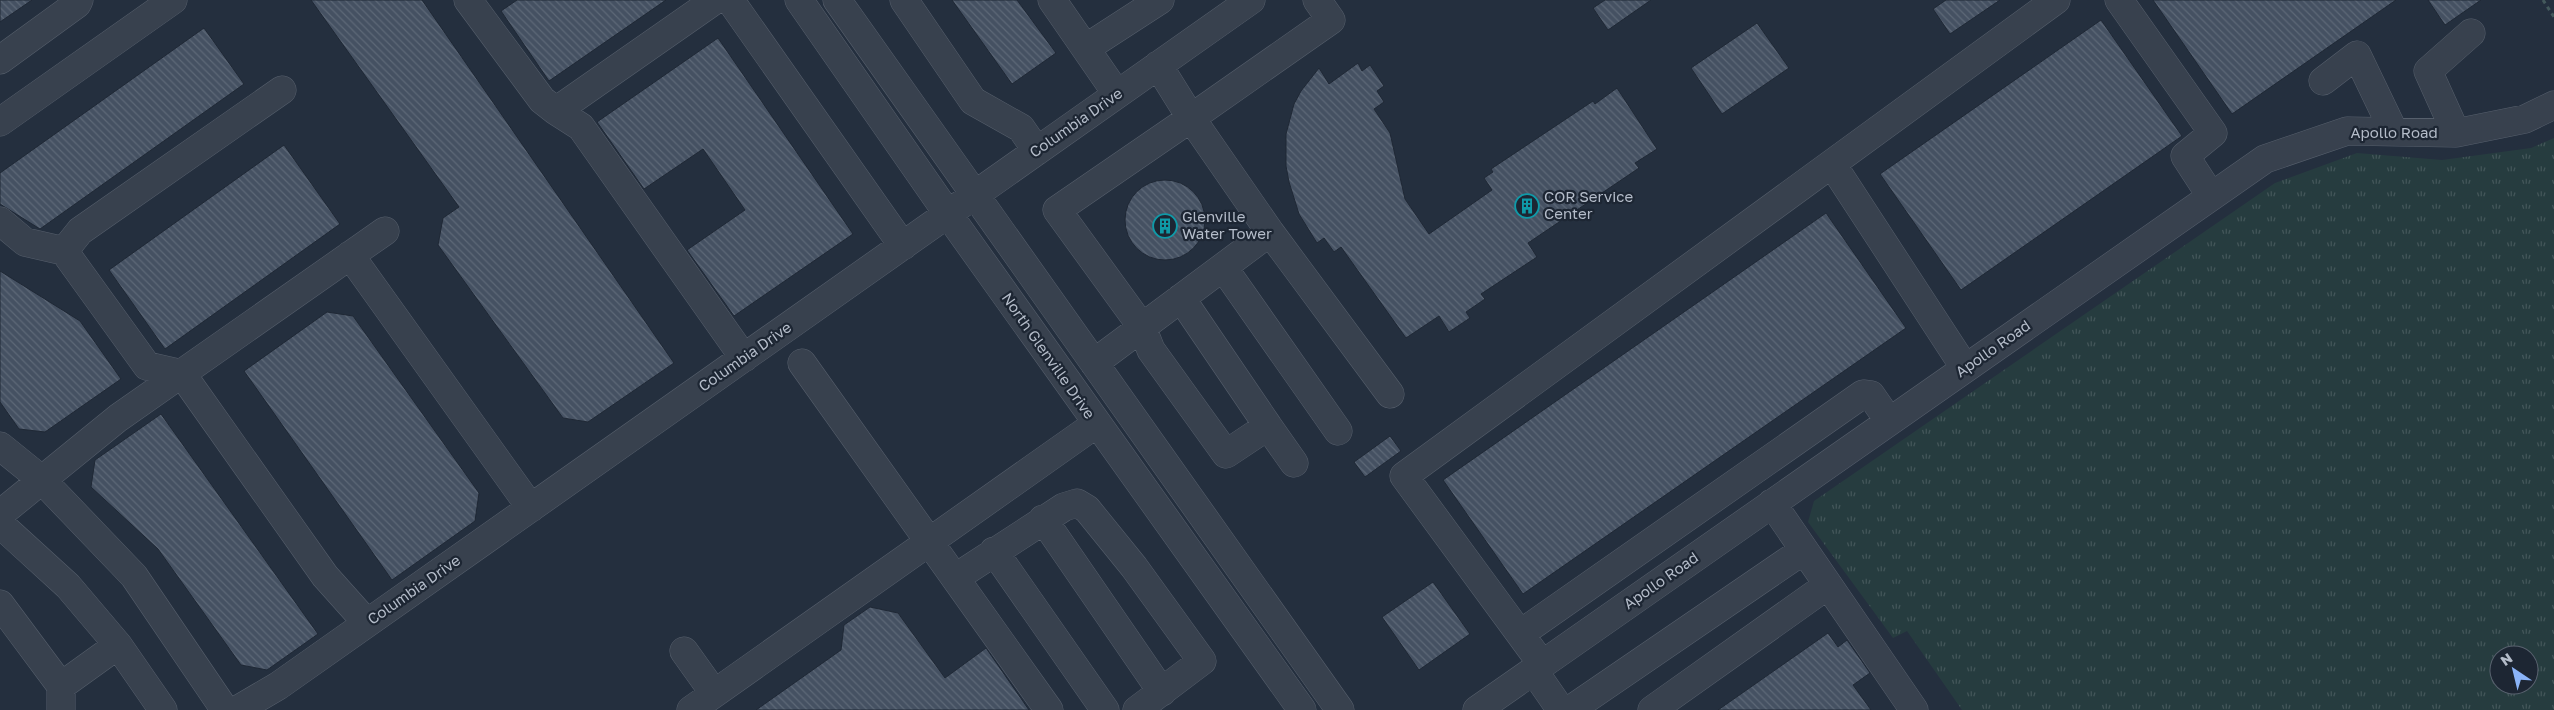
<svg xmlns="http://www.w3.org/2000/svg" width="2554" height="710" font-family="'Golos Text',sans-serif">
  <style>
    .grass { fill: url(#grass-tufts); fill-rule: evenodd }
    .building { fill: url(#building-back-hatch); stroke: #1f2835 }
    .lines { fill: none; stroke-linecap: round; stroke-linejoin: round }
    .minor-casing { stroke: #565f6c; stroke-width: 29 }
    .path { stroke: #44595c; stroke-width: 3; stroke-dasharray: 4 4; stroke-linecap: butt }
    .minor { stroke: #38414e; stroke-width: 28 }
    .labels { text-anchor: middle; stroke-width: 4.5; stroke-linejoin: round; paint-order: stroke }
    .street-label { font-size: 15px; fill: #b4bcc9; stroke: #1d2633 }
    .poi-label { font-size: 15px; fill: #b4bcc9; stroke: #1d2633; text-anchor: start }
  </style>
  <defs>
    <pattern id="grass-tufts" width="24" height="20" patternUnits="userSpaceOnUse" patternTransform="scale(1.25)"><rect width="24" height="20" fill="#263c3f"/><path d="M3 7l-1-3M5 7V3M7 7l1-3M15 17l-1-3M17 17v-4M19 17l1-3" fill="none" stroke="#435659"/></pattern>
    <pattern id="building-back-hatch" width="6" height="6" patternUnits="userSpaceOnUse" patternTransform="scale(1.25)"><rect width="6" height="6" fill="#455162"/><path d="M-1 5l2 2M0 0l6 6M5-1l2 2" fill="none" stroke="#5d6877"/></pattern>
  </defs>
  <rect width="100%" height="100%" fill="#242f3e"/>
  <path class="grass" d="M2554,138v572h-592l-55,-79 -14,7 -85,-116 6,-21 461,-318 82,-30 85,7 89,-12zM2499,655h30v30h-30z"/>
  <path class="building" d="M0,0h32l-32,22z
    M311,0h111l252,363 -86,59 -25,-4 -125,-173 5,-27 16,-11z
    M517,0h149l-117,81 -48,-70z
    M952,0h65l39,53 -44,31z
    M1605,0h46l-43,30 -15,-22z
    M1946,0h54l-50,34 -17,-25z
    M2153,0h243l-164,114z
    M2428,0h53l-36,25z
    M2101,20l81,116 -221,154 -81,-116z
    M1757,23l32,45 -67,46 -31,-46z
    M204,28l40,56 -204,145 -40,-25v-31z
    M718,38l135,196 -119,82 -47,-66 58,-40 -42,-61 -59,40 -47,-67z
    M1358,63l4,8 8,-6 14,21 -7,5 7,11 -10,7 16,24 15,66 24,35 63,-44 -8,-12 9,-6 -2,-3 102,-68 2,3 22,-16 40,61 -22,14 4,5 -111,75 9,14 -56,37 4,5 -19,13 4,6 -21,14 -10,-16 -33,22 -65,-91 -7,5 -10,-14 -7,5 -18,-29 -10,-32 -3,-16v-32l8,-30 7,-13 18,-23 10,16z
    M284,145l56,79 -175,125 -56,-79z
    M1125 220a40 40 0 1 1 80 0a40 40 0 1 1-80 0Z
    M1826,213l80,115 -383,266 -80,-114z
    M0,271l80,50 41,58 -76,53 -26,-3 -19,-27z
    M327,312l26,4 126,177 -4,28 -83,59 -148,-209z
    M161,414l157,220 -51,36 -26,-5 -83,-116 -67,-62 4,-27z
    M1390,436l11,15 -36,26 -11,-15z
    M1433,582l37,52 -51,36 -37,-53z
    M870,607l28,6 47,65 41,-30 43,62h-273l85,-60 3,-25z
    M1828,633l10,14 9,-7 23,33 -17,12 18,25h-153z"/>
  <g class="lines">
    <g class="minor-casing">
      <path id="minor" d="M468,0l74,100 14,11
        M715,0l-159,111 25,16 163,231
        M730,0l173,246
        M799,0l149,214 354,496
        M837,0l503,710
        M904,0l69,101 48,27 16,23
        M1052,0l65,94
        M2119,0l94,133 -28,23 26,40
        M1086,48l74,-48
        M0,60l77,-56 2,-4
        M1158,65l33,53 -134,92 85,117 9,23 75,104 42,-28 26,37
        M2323,81l34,-26 37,77
        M0,122l173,-122
        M2456,133l-28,-62 43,-38
        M1832,164l133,204
        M0,221l25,21 39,9 83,115 35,8 143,202 42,47
        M1270,232l-79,-114 140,-98 -14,-20
        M64,251l16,-20 202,-141
        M350,255l181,253
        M1223,267l115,164
        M1181,298l87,128
        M802,363l247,347
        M1094,363l176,-131 120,162
        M0,446l42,34 92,96 91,134
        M1772,503l142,207
        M0,514l118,-96 267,-187
        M1043,519l119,173
        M0,524l68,62 50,59 45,65
        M994,551l111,159
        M955,578l109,-71 13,-4 10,6 47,58 68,94 -65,49
        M0,604l61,82
        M1520,634l343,-240 8,1 18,26
        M684,651l30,42
        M1542,664l-138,-188 652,-476
        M1534,671l27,39
        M61,710v-24l57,-41
        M237,710l41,-24 973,-686
        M691,710l405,-286
        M1477,710l788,-551 82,-28 109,2 69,-14 29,-14
        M1570,710l234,-160
        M1652,710l176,-125"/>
    </g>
    <path class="path" d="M2543,0l11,17"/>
    <use href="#minor" class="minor"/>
  </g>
  <defs>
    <g id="building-ring" transform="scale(1.25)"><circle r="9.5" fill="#1d2633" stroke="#0f9aa8" stroke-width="1.5"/><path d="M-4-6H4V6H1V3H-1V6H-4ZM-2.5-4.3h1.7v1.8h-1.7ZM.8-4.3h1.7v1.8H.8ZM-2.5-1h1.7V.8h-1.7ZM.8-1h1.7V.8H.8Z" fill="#0f9aa8"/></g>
  </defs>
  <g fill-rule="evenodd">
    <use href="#building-ring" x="1527" y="206"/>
    <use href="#building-ring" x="1165" y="226"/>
  </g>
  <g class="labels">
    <g class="street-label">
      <text transform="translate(1076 123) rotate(-35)" y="5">Columbia Drive</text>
      <text x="2394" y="138">Apollo Road</text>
      <text transform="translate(1993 349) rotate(-35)" y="5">Apollo Road</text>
      <text transform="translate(1048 356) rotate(55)" y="5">North Glenville Drive</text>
      <text transform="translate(745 357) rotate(-35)" y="5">Columbia Drive</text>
      <text transform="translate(1661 581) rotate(-35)" y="5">Apollo Road</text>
      <text transform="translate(414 590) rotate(-35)" y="5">Columbia Drive</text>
    </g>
    <g class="poi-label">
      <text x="1544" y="202">COR Service<tspan x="1544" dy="17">Center</tspan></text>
      <text x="1182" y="222">Glenville<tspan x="1182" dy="17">Water Tower</tspan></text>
    </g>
  </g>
  <g transform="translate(2514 670) rotate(325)"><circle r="24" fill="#1d2633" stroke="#59626f"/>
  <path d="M0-4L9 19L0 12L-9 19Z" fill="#8ab4f8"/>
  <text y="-8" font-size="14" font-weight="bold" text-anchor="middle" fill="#b4bcc9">N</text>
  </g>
</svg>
